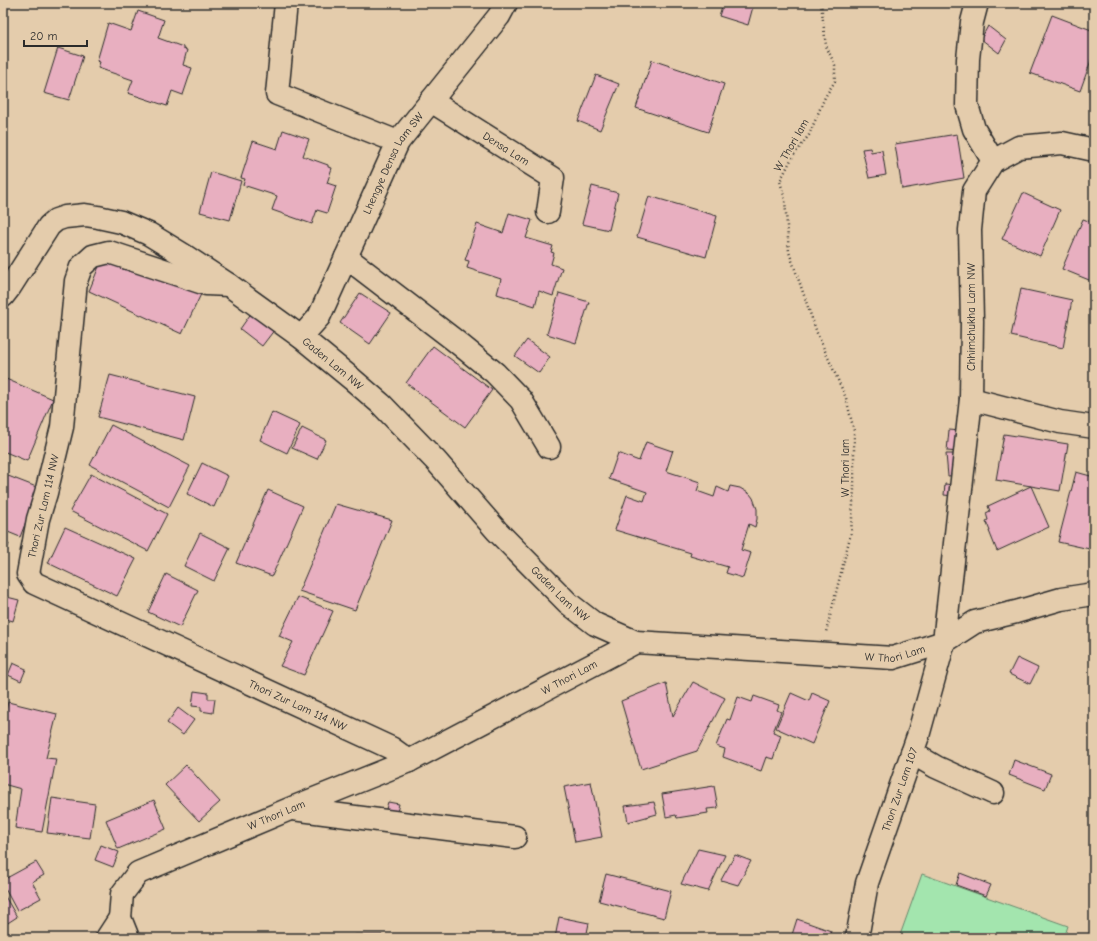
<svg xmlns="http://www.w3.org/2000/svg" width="1097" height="941" font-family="'Comic Neue',sans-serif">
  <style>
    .green { fill: #a3e5ae; stroke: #67886c }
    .building { fill: #e8afc0; stroke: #2b2b2b }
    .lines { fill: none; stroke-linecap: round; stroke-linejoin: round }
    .minor-casing { stroke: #2b2b2b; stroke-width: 25 }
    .major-casing { stroke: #2b2b2b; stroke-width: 25 }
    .path { stroke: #2b2b2b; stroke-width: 2.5; stroke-dasharray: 1 3; stroke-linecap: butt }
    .minor { stroke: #e4ccac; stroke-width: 22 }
    .major { stroke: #e4ccac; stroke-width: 22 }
    .labels { text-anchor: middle; stroke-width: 3.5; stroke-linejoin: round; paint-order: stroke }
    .street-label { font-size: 11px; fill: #2b2b2b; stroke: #e4ccac }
  </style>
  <rect width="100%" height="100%" fill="#e4ccac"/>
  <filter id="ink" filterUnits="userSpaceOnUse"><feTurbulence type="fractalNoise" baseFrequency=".025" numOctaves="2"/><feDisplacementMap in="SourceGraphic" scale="8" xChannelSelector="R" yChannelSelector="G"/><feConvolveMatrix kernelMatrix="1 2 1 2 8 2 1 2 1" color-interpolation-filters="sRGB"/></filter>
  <g filter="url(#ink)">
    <path class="green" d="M922,874l146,52 -4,12h-165z"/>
    <path class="building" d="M723,3h31l-6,22 -29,-9z
      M138,11l26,9 -6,18 25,9v2l4,1 -4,15 9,3 -9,27 -11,-4 -5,15 -39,-13 5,-13 -35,-12 2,-6 -3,-1 11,-38 23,8z
      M1052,15l42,16v21l-14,39 -50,-18z
      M988,26l18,14 -7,13 -18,-14z
      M58,48l25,8 -14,44 -25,-7z
      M652,60l72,24 -16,48 -72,-24z
      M596,75l23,9 -19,46 -22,-9z
      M283,130l26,9 -6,17 25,9v2l4,1 -5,15 9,3 -9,27 -10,-3 -5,14 -40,-14 5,-14 -34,-11 2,-6 -4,-1 12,-37 24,8z
      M957,134l7,44 -62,11 -7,-45z
      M870,148l1,4 11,-2 4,25 -17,3 -7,-29z
      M211,172l30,9 -11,39 -30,-8z
      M592,186l26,7 -9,37 -27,-6z
      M1023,193l37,17 -20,46 -38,-17z
      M649,196l68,20 -11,41 -69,-20z
      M509,213l23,7 -6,18 27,8 -2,6 3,1 -3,11 11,4 -9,28 -14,-5 -4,15 -38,-12 4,-15 -34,-11 2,-7 -4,-1 12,-36 26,9z
      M1083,219l11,4v59l-32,-13z
      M102,259l23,11 4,-11 73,33 -20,42 -93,-43z
      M1021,289l51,11 -9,48 -52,-12z
      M360,293l31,20 -21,31 -30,-21z
      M559,293l30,9 -13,41 -29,-9z
      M252,312l23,17 -13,17 -22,-17z
      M527,340l23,17 -11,16 -24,-17z
      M433,346l59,44 -27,37 -59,-44z
      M110,375l85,22 -11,43 -86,-23z
      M6,379l47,20 -26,62 -24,-10v-64z
      M272,412l28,13 -13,28 -27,-13z
      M111,425l79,41 -21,41 -79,-42z
      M302,428l24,12 -9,19 -25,-11z
      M949,430l12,1 -2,21 -12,-1z
      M1004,434l64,10 -8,47 -64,-11z
      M646,442l26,9 1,-1 -7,21 34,11 -3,9 17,6 3,-10 11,5 2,-6 10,2 10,6 3,4 4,11v10l-2,8 -6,-3 -8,26 10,3 -8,25 -17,-5 2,-6 -38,-11 1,-3 -76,-23 12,-35 17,6 3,-9 -38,-13 9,-26 21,8z
      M946,454h10l2,21 -10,1z
      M202,463l26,13 -14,31 -27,-13z
      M1076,472l18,5v73l-36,-8z
      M3,474l36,14 -19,49 -17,-7z
      M91,474l76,40 -19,37 -78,-40z
      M945,484l9,1 -1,11 -9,-1z
      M1031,486l18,41 -52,24 -8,-20h1l-4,-10 2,-1 -2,-7 4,-2 -2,-5z
      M268,490l35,16 -31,70 -36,-13z
      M336,504l56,16 -37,90 -56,-19z
      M65,527l71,32 -19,37 -69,-33z
      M200,533l30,15 -16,33 -30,-15z
      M3,542l6,2 -6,17z
      M166,574l32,16 -18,37 -32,-15z
      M3,596l16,4 -6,21 -10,-3z
      M298,597l35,14 -29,64 -24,-9 13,-24 -14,-6z
      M1017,658l21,10 -8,16 -21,-10z
      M13,663l13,6 -5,12 -13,-6z
      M693,682l32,16 -28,53 -56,18 -20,-68 45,-18 7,33z
      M194,691l14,2v6h7l-2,14 -12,-2v-4l-9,-1z
      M791,693l18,8 3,-8 18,8 -18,43 -36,-16z
      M754,696l25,9 -2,5 4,2 -8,20 8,3 -8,24 -7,-2 -5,14 -38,-14 2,-8 -9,-3 11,-27 3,1 8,-23 14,5z
      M8,702l49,12 -11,44 10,1 -14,73 -27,-4 6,-39 -18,-5v-61z
      M178,708l16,12 -11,15 -16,-12z
      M1014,760l37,14 -6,15 -36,-14z
      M186,765l34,37 -21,19 -34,-36z
      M591,782l11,55 -27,5 -11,-55z
      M714,786l4,22 -11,1 1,4 -31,5 -1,-3 -10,2 -4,-23z
      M52,798l43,6 -5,34 -43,-5z
      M154,800l12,29 -48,20 -12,-29z
      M388,802l11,2 -2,8 -11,-3z
      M654,802l3,12 -29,8 -3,-16z
      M101,845l18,7 -6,15 -18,-7z
      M698,849l27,6 -17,36 -27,-7z
      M735,855l16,6 -13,24 -17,-5z
      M36,862l8,13 -12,7 9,16 -24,13 -14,-26v-5z
      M960,873l31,12 -5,11 -30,-11z
      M606,874l65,17 -7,27 -65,-17z
      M3,893l14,24 -14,9z
      M559,917l30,6 -3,15h-31z
      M797,919l34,12 -2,7h-38z
      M355,935h27v3h-27z"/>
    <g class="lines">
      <g class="minor-casing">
        <g id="minor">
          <path d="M286,3l-9,91 121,48"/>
          <path d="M977,3l-5,19 -4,37 -1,46 7,24 19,32"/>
          <path id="s1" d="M431,101l122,77 -5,34"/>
          <path d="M346,257l107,82 42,34 26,27 28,47"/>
          <path id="s2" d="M229,285l-23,-1 -97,-32 -16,4 -12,11 -5,14 -14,146 -16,66 -8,26 -10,55 6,9 357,165 18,13"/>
          <path id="s3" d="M301,337l18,-20 79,-175 101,-126 7,-13"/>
          <path d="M971,399l89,23 34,5"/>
          <path d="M912,753l24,14 57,26"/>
          <path d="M293,809l155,20 67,8"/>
          <path d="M107,938l13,-20"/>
          <path id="s4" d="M128,938l-8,-20 2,-24 16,-21 154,-65 117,-47 227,-119"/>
          <path id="s5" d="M857,938l10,-55 51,-147 26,-94 27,-243 1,-78 -2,-91 4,-39 19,-30 26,-14 43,-4 32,7"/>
        </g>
      </g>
      <g class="major-casing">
        <g id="major">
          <path id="s6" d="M3,296l7,-9 39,-61 7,-6 9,-3 20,-2 13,2 23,5 28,12 36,22 44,29 72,52 51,42 29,25 55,57 61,70 71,72 27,21 41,18 257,16 51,-16 31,-20 41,-10 45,-13 33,-5"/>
        </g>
      </g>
      <path class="path" d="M821,3l5,43 9,19v16l-10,16 -16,38 -16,21 -13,25 5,19 4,52 28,81 29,65 8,33v58l-3,44 -25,99"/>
      <use href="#minor" class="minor"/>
      <use href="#major" class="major"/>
    </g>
  </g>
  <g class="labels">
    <g class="street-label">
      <text transform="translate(791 145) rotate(-60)" y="4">W Thori lam</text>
      <text dy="4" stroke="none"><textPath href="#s1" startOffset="89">Densa Lam</textPath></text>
      <text dy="4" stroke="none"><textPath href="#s3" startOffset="198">Lhengye Densa Lam SW</textPath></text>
      <text transform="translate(971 317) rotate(-90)" y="4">Chhimchukha Lam NW</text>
      <text dy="4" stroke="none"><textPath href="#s6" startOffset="415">Gaden Lam NW</textPath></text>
      <text transform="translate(845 468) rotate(-90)" y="4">W Thori lam</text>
      <text transform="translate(43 506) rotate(-77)" y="4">Thori Zur Lam 114 NW</text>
      <text dy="4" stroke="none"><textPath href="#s6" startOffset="739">Gaden Lam NW</textPath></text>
      <text dy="4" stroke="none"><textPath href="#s6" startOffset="1090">W Thori Lam</textPath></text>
      <text dy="4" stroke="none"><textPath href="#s4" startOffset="546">W Thori Lam</textPath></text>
      <text dy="4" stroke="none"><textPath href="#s2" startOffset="772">Thori Zur Lam 114 NW</textPath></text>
      <text dy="4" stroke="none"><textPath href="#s5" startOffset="155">Thori Zur Lam 107</textPath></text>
      <text dy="4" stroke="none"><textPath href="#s4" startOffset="222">W Thori Lam</textPath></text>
    </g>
  </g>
  <rect width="1097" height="941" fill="none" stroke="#e4ccac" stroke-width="16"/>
  <rect x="8" y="8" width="1081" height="925" fill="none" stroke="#2b2b2b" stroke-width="1.5" filter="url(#ink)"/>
  <path d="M24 40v6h63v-6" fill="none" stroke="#2b2b2b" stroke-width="2"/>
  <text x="30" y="40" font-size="12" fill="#2b2b2b" stroke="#e4ccac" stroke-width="3" paint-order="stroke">20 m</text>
</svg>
